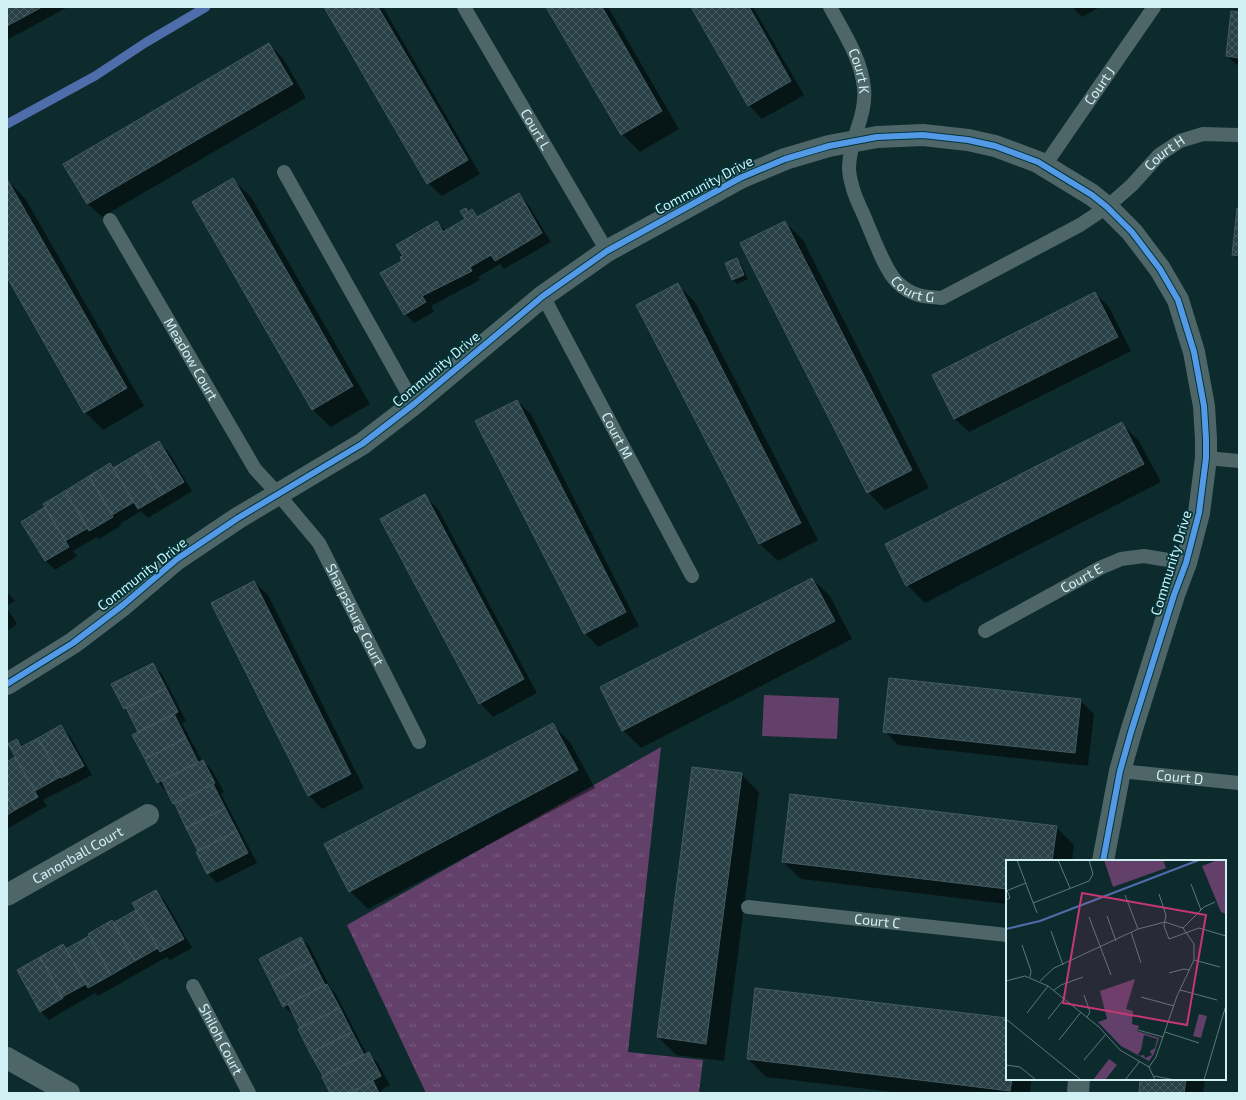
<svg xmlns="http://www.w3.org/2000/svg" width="1246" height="1100" font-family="'Exo 2',sans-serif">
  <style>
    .grass { fill: url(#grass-tufts) }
    .park { fill: #624069 }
    .shadow { fill: #0007 }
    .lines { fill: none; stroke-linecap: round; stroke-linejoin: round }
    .stream { stroke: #4f6dab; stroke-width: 9 }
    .building { fill: url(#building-cross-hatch); stroke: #435a60 }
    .lane { stroke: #4e6668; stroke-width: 14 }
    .street { stroke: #4e6668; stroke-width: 22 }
    .cycleway-casing { stroke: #003439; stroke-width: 8 }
    .cycleway { stroke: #5399e6; stroke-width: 6 }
    .labels { text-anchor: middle; stroke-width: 3.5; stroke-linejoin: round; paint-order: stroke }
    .street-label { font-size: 14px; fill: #d1f0f4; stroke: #003439 }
    .inset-river { fill: none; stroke: #4f6dab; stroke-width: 2 }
    .inset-road { fill: none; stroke: #5b797c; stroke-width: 1 }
    .view { fill: #c43872; fill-opacity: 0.15; stroke: #c43872; stroke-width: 2 }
    .inset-edge { fill: none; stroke: #d1f0f4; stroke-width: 2 }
  </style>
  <defs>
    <pattern id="grass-tufts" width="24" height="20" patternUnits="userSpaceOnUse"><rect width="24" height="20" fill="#624069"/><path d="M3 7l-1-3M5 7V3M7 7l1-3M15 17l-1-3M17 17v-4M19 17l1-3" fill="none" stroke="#775c7f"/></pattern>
    <pattern id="building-cross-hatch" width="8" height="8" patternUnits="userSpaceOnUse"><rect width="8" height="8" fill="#294146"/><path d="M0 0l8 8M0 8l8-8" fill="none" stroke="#475d61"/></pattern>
  </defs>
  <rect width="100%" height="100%" fill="#0d2a2c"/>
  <path class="grass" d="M661,747l-33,305 75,8 -4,33h-273l-79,-168z"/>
  <path class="park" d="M764,695l75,3 -2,41 -75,-3z"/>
  <path class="shadow" d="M7,7h61l-61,33z
    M325,7h58l97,167 -38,22 -14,-13z
    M548,7h60l71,122 -39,23 -18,-18z
    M692,7h61l51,88 -42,24 -13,-14z
    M1072,7h28l-18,10z
    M1239,13v52h-2l-10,-9z
    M269,45l14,13 23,40 -204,119 -14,-13 -23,-40z
    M7,180l18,18 119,208 -41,24 -18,-18 -78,-137z
    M233,180l18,17 119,207 -39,23 -18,-17 -120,-207z
    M519,195l9,9 23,38 -47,27 -4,-5 -22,13 2,3 -49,26 3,6 -20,11 -9,-9 -1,-58 33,-34 9,9 20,-12v-10l3,3 3,-1 7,7z
    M1239,210v50l-6,-6z
    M785,222l18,18 126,248 -44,22 -17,-18z
    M737,259l4,5 7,15 -11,5 -4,-4z
    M678,285l17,17 123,238 -40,21 -18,-17 -123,-239z
    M1095,293l14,14 22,44 -162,81 -14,-13 -22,-43z
    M517,401l14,13 108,212 -41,21 -13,-14z
    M1121,423l18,18 22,41 -236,121 -18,-18z
    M159,442l9,9 24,40 -44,27 -7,-7 -21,13 1,2 -22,13 -2,-2 -24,14 4,5 -22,14 -9,-9 -23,-39 66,-45 21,-12 4,4z
    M425,496l13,13 99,184 -44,24 -13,-14z
    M812,579l18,17 22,43 -211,109 -18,-18z
    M254,582l14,13 96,193 -42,21 -13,-14z
    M7,592l8,9 -8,5z
    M7,608l10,16 -10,7z
    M153,665l9,9 24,47 -4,2 20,38h1l9,9 12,22 -3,2 36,69 -40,20 -9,-9 -11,-21 3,-2 -32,-60 -1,1 -9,-10 -18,-50 -9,-17 -7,-6z
    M1080,700l14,14 -6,52 -190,-21 -13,-14z
    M552,724l18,18 25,46 -227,121 -18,-18z
    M60,727l10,9 22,39 -49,25 4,6 -40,23v-66l10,-6 -1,-17 8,7z
    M741,774l18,18 -35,269 -48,-6 -18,-18z
    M1056,827l18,18 -2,16h-65v43l-206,-25 -18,-17z
    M156,892l9,9 27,47 -22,12 -3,-3 -69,39 -3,-3 -46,27 -9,-9 23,-66 4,4 71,-39z
    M301,938l9,9 21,42 5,5 31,61 2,-1 9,9 12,22 -9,5 2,3h-52l-7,-16 -25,-48 2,-1 -6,-13h-2l-9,-9 -24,-47z
    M1007,1019v60h24l-1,14h-129l-135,-16 -18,-18z
    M1141,1079h64l-2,14h-63z"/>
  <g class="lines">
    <path class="stream" d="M7,124l88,-48 50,-33 61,-36"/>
  </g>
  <path class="building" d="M7,7h35l-35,19z
    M324,7h54l90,153 -41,24z
    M546,7h56l60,104 -41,24z
    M691,7h58l42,74 -43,25z
    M1231,11l8,1v46l-13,-2z
    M269,43l24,41 -206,120 -24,-40z
    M233,178l120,208 -41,24 -120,-208z
    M7,179l120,209 -43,25 -77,-136z
    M519,193l23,40 -47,28 -4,-6 -21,12 2,4 -50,25 4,6 -22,13 -24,-42 22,-12 -2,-4 3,-1 -7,-11 41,-24 6,11 22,-13 -5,-8 6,-3 2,4 4,-3 5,8z
    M1237,208h2v48l-7,-1z
    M785,221l127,249 -45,23 -127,-250z
    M737,258l7,17 -12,5 -7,-17z
    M678,283l123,240 -42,21 -123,-239z
    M1095,292l23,45 -164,82 -22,-44z
    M517,400l109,212 -42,22 -109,-213z
    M1122,422l22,42 -238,122 -21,-42z
    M159,441l25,41 -22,13 -25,-41z
    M137,454l25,41 -24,14 -25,-41z
    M110,463l24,39 -22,13 -23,-39z
    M89,476l24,41 -24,14 -24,-40z
    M65,491l23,37 -23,13 -22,-37z
    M425,494l99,185 -45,25 -99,-185z
    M45,507l24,40 -24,14 -24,-39z
    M812,578l23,43 -213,110 -22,-44z
    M254,581l97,193 -43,22 -97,-193z
    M153,663l13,25 -42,21 -13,-25z
    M889,678l192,21 -6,54 -192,-21z
    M166,688l12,24 -40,20 -12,-24z
    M174,714l12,24 -41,21 -13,-24z
    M553,723l25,47 -229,122 -25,-48z
    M61,725l23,41 -23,12 -23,-40z
    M38,738l22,39 -25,14 -27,-47 9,-5 4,8z
    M186,738l12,24 -41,21 -12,-24z
    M15,757l23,40 -23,13 -8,-15v-33z
    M203,760l12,23 -42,21 -11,-23z
    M692,767l50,6 -36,271 -49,-7z
    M213,784l12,24 -39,20 -11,-24z
    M790,794l267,32 -5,35h-45v28l-225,-27z
    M7,795l8,15 -8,5z
    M225,808l12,23 -39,20 -12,-23z
    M237,831l11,22 -41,21 -11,-22z
    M156,890l28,49 -24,13 -28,-49z
    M136,910l22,38 -23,13 -22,-38z
    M112,920l23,41 -24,14 -23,-41z
    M89,936l22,39 -23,13 -22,-39z
    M301,937l12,24 -42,22 -12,-24z
    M63,944l23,40 -24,13 -22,-40z
    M40,957l23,41 -23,14 -23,-42z
    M313,961l12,24 -42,22 -12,-24z
    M327,984l13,24 -40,20 -12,-24z
    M755,988l252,30v61h5l-2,12 -263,-32z
    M340,1008l12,24 -42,21 -12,-24z
    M352,1032l12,23 -41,21 -13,-23z
    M369,1052l12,24 -32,17h-19l-8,-16z
    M1140,1079h46l-2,14h-45z
    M373,1081l6,12h-30z"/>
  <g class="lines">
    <g class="lane">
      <path id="s1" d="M464,7l143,244"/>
      <path id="s2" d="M830,7c14,26 31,51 34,81 3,28 -15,52 -15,80 0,7 2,14 4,21 3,11 10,23 14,34 7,16 18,47 30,59 14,14 27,15 45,16l138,-73 27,-18 25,-22 27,-30 21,-14 23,-7 36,1"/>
      <path id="s3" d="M1045,165l109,-158"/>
      <path d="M284,172l130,232"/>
      <path id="s4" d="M110,220l145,249 23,25 41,49 100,199"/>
      <path id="s5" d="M543,296l149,280"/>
      <path d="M1206,458l33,3"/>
      <path id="s6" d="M985,631l115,-63 21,-9 23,-3 42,7"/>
      <path id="s7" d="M1120,771l119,12"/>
      <path id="s8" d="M748,907l259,28"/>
      <path id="s9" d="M193,986l56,107"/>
    </g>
    <g class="street">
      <path d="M7,684l66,-41 50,-38 54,-46 61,-41 124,-74 52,-40 129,-108 64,-45 133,-73 45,-19 44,-13 48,-9 46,-2 45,5 27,6 43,16 54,33 15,12 25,25 28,37 18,31 16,52 10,54 2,33v19l-7,55 -13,50 -12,32 -43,137 -11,39 -17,90"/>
      <path id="s10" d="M7,895l141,-80"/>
      <path d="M7,1058l62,35"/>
      <path d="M1078,1093l1,-14"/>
    </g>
    <g class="cycleway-casing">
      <path id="cycleway" d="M7,684l66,-41 50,-38 54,-46 61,-41 124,-74 52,-40 129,-108 64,-45 133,-73 45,-19 44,-13 48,-9 46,-2 45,5 27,6 43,16 54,33 15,12 25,25 28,37 18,31 16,52 10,54 2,33v19l-7,55 -13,50 -12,32 -43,137 -11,39 -17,90"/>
    </g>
    <use href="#cycleway" class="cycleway"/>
  </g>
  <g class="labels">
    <g class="street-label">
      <text dy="5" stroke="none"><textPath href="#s2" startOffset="71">Court K</textPath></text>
      <text dy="5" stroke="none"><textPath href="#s3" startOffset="96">Court J</textPath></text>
      <text dy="5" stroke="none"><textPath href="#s1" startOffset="142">Court L</textPath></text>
      <text dy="5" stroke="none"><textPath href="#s2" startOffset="612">Court H</textPath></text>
      <text transform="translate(704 185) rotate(-28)" y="5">Community Drive</text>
      <text dy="5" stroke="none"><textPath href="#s2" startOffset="313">Court G</textPath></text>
      <text dy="5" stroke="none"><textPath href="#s4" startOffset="161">Meadow Court</textPath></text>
      <text transform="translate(436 369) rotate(-40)" y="5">Community Drive</text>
      <text dy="5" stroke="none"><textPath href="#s5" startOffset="158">Court M</textPath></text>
      <text transform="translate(1171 563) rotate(-73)" y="5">Community Drive</text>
      <text transform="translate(142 574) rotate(-38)" y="5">Community Drive</text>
      <text dy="5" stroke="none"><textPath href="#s6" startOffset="110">Court E</textPath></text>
      <text dy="5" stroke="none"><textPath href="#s4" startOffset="466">Sharpsburg Court</textPath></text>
      <text dy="5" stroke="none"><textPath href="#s7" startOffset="60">Court D</textPath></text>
      <text dy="5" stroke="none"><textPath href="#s10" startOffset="81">Canonball Court</textPath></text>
      <text dy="5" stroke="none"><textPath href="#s8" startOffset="130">Court C</textPath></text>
      <text dy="5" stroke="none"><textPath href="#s9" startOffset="60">Shiloh Court</textPath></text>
    </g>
  </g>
  <g transform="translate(1006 860)">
    <rect width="220" height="220" fill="#0d2a2c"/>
    <path d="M129,119l-9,30 7,2 -1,13 7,2 -2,5 22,7 -5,16 -5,7 -28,-15 -23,-24 9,-3 -7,-28zM138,175l13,4 -2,9 -5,3 2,4 -7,3 -1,-3 -7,1 4,-6zM193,154l8,2 -6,22 -8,-2z" fill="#624069" fill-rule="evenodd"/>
    <path d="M98,0h59l3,8 -53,19zM212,0h8v54l-5,-2 -19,-46zM103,199l8,6 -12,15h-12z" fill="#624069"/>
    <path class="inset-river" d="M0,69l34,-8 159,-61"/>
    <path class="inset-road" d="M11,0l20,53M52,0l12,28M185,24l10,26M0,31l20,-8M153,34l7,21 -2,11 5,13 30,-11 27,8M119,35l13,34M0,40l4,-2 -3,-8M27,43l56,-22 4,-7 -4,-14M101,56l9,25M83,57l22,58M177,68l21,-21 11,-5M45,71l12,34M125,72l10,31M16,85l9,26 -1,6M188,100l26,7M163,113l15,-4 6,1M0,121l19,-5 23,10 51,41 21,23 29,17 6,13M34,121l14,-13 84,-39 27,-7 18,6 11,16v16l-17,36 -21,61 -7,10M48,130l7,-5 22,-8M174,130l37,10M78,135l6,17 -3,5M135,137l33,9M21,153l21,-27M0,159l75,61M42,159l16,-20M132,170l25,7M159,172l34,11M53,180l22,-28M78,200l22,-26M0,205l14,2 16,13M148,216l21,4M119,220l15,-19M198,220l22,-75"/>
    <path class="view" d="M76,33l124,22 -19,110 -124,-22z"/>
    <rect width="220" height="220" class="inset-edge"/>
  </g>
  <rect width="1246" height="1100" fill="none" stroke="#d1f0f4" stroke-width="16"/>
</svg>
